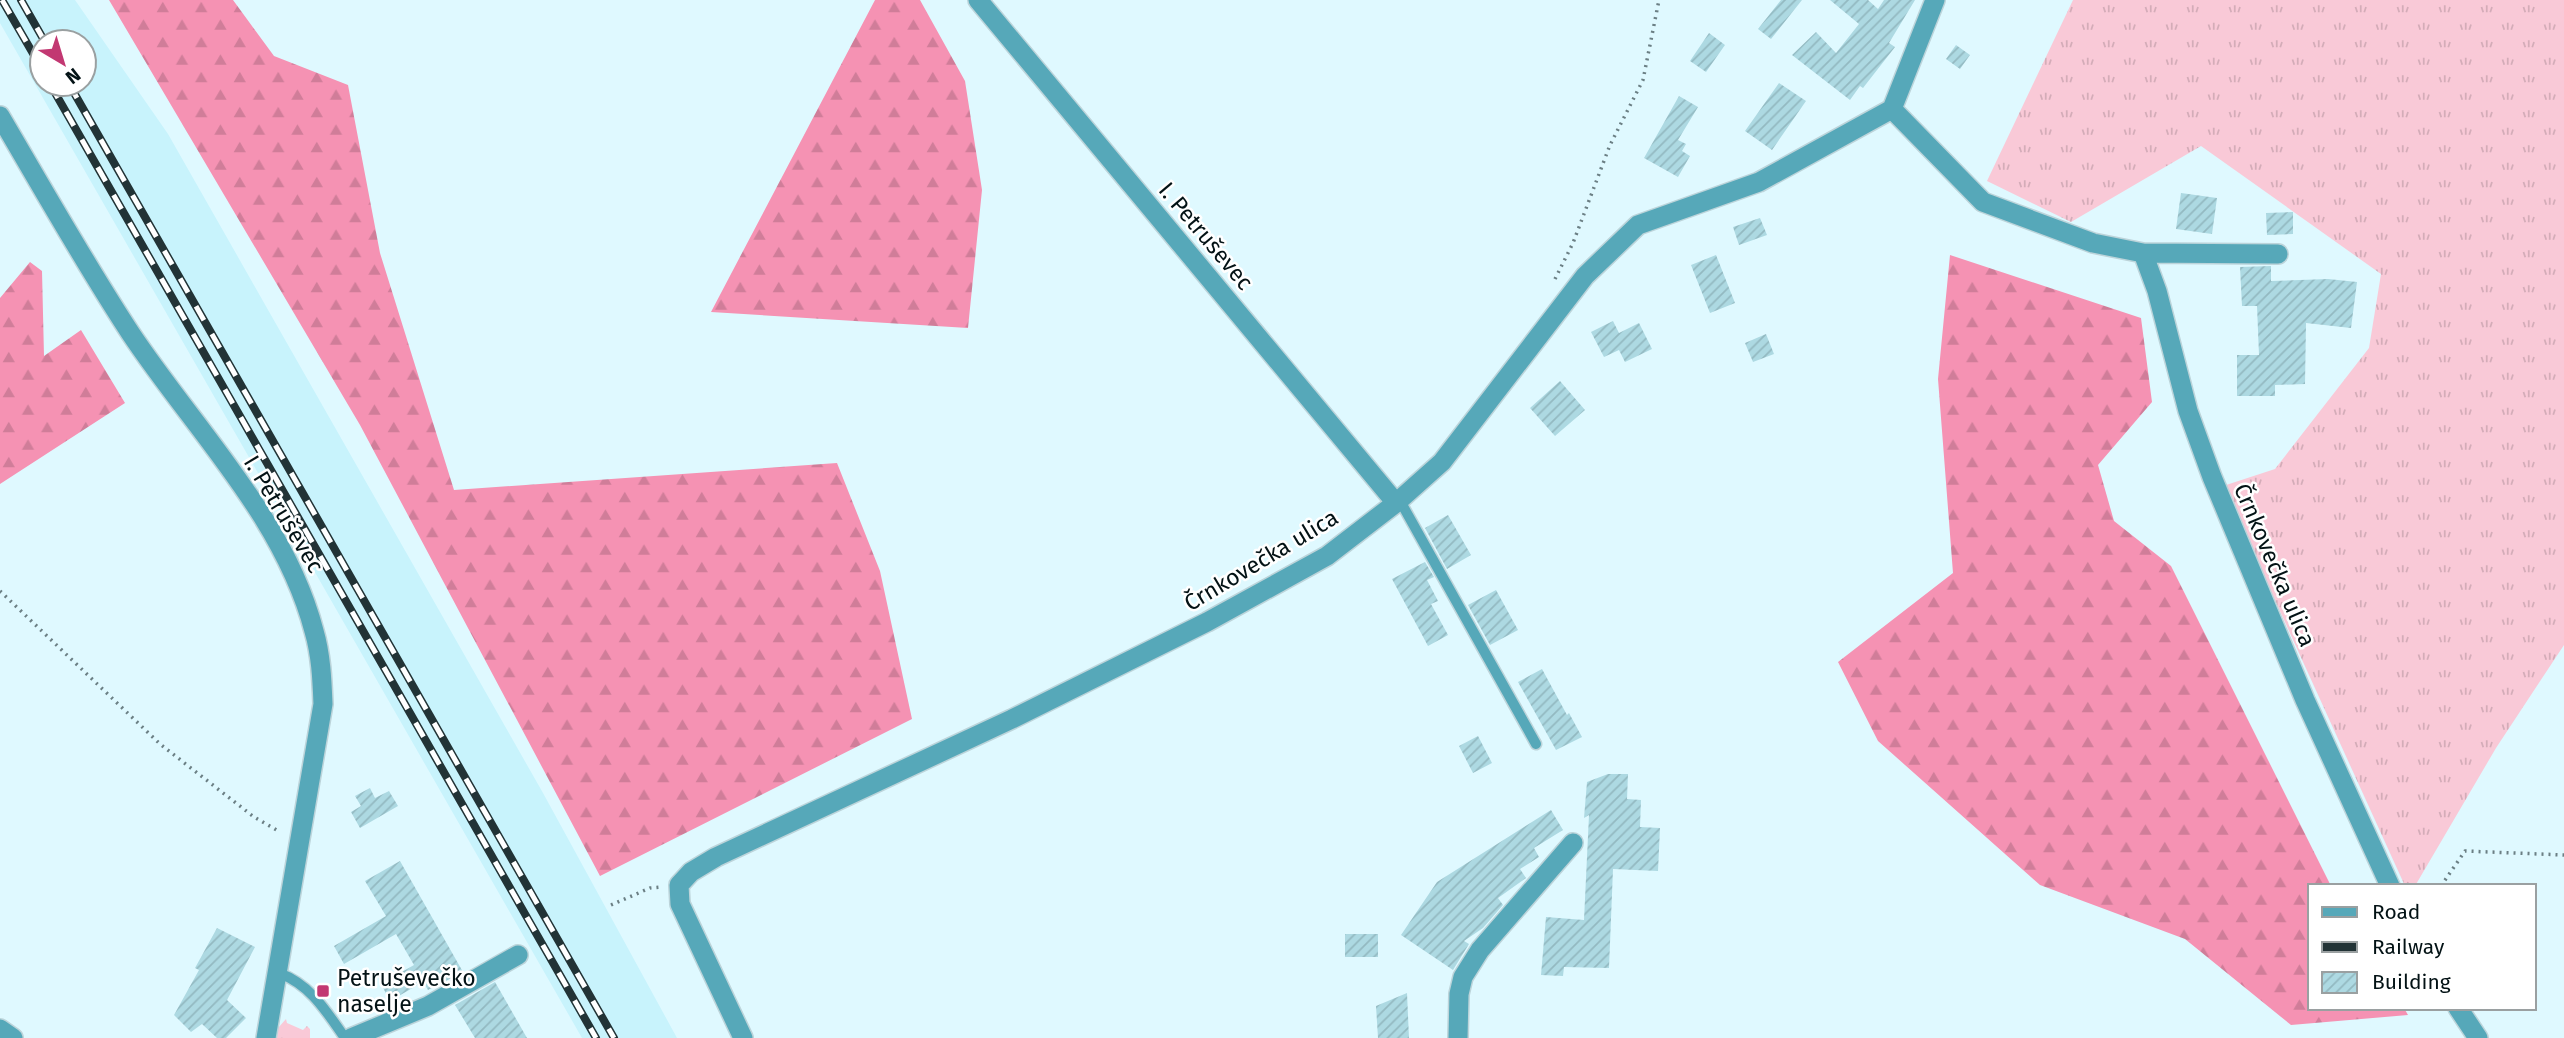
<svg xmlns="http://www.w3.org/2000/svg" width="2564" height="1038" font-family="'Fira Sans',sans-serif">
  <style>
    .built { fill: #c8f3fc; fill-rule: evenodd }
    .grass { fill: url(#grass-tufts) }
    .forest { fill: url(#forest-firs) }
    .building { fill: url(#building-hatch) }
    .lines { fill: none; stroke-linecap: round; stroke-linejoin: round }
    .service-casing { stroke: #bcd4da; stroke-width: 13 }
    .minor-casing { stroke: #bcd4da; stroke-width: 22 }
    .path { stroke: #6b7f84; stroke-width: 3.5; stroke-dasharray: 2 5; stroke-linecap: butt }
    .service { stroke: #56a8b9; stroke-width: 10 }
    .minor { stroke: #56a8b9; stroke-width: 19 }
    .rail-casing { stroke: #223336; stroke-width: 8 }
    .rail { stroke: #fff; stroke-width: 5; stroke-dasharray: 16; stroke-linecap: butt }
    .poi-dot { fill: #c23872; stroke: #fff; stroke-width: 2.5 }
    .labels { text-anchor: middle; stroke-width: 5; stroke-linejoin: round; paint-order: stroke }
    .street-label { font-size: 23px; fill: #031215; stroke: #fff }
    .poi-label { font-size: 23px; fill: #031215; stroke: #fff; text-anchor: start }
  </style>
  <defs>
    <pattern id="grass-tufts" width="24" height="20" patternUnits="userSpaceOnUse" patternTransform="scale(1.75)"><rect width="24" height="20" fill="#f9c9d7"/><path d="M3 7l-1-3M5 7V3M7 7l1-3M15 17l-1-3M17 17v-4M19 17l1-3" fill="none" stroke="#d4acb8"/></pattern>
    <pattern id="forest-firs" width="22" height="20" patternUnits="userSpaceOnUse" patternTransform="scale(1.75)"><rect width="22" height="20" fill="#f592b3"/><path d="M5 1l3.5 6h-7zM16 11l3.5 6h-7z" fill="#d07d99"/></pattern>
    <pattern id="building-hatch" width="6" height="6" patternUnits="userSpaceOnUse" patternTransform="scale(1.75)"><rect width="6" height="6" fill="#add9e2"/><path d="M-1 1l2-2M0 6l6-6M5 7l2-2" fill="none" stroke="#93b9c1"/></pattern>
  </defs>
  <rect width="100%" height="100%" fill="#dff9ff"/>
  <path class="built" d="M0,0h75l93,134 375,659 134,245h-95l-582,-1015zM42,42h42v42h-42z"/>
  <path class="grass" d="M2073,0h491v645l-68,103 -81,138h-10l-182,-400 52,-17 94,-121 12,-74 -180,-128 -130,76 -84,-41z
    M286,1019l1,4 16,7 4,-4 3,3v9h-33l1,-10z"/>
  <path class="forest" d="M109,0h124l41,56 74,29 32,168 74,237 383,-27 43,108 32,148 -312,157 -240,-451z
    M875,0h45l45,81 17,109 -14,138 -257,-16z
    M1950,255l191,63 11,84 -54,63 16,56 57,45 160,320h-21v122h94l4,7 -117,10 -106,-86 -145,-54 -162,-144 -40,-79 115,-89 -15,-194z
    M30,262l12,9 2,85 37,-26 44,73 -125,81v-186z"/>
  <path class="building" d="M1781,0h21l-31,39 -13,-10z
    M1830,0h38l10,9 6,-9h31l-26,43 6,4 -32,41 -3,-2 -10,14 -58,-45 24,-23 20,21 23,-29z
    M1709,33l16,12 -19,27 -16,-11z
    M1956,45l14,10 -10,14 -14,-10z
    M1779,83l27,18 -34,49 -27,-19z
    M1679,96l19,11 -20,33 8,4 -4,7 8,5 -12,21 -34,-19z
    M2181,193l36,5 -5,36 -36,-5z
    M2293,212v22l-26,1 -1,-22z
    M1760,218l7,17 -28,10 -6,-18z
    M1716,255l19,48 -25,10 -19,-48z
    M2271,266v15l57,-2 29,3 -6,46 -45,-5 -1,61 -30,1v11h-38v-41h22l-2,-49h-15l-2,-39z
    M1613,321l6,12 20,-10 13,26 -27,13 -6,-12 -15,7 -13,-25z
    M1766,334l8,20 -21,8 -8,-19z
    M1560,381l25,29 -30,26 -25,-28z
    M1448,515l23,40 -24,14 -22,-41z
    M1425,562l9,15 -7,3 11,21 -7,3 17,31 -20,11 -36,-67z
    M1496,590l22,40 -28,15 -22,-40z
    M1542,669l25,46 2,-2 13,24 -26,13 -38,-68z
    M1478,736l14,27 -19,10 -14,-27z
    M1608,774h20l-1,25 14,1 -1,27 20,1 -2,43 -45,-2 -4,99 -45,-1 -1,9 -22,-1 5,-58 38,3 5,-105 -5,3 3,-36z
    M370,788l5,10 14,-7 9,15 -38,22 -9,-16 10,-6 -6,-10z
    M1551,810l12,20 -29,18 5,9 -19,12 6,9 -28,20 5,7 -20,23 -19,13 5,3 -16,26 -52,-35 36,-53z
    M400,861l63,111 -35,18 -5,-8 -33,19 -9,-17 33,-19 -18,-31 -52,30 -10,-18 52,-30 -21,-35z
    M217,928l38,19 -28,53 19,18 -20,20h-9l-15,-14 -11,8 -17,-17 25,-45 -4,-2z
    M1345,934h33v23h-33z
    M495,982l32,56h-52l-20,-33z
    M1407,993l2,45h-31l-2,-32z"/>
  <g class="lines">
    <g class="service-casing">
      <path id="service" d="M1399,499l137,245
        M279,973c32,12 47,38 66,65"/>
    </g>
    <g class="minor-casing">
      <path id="minor" d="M978,0l418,503
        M1892,109l91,93 110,41 50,10 14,38 31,120 24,66 93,223 85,186
        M0,116c43,73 85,148 131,218 64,96 153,183 183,297 7,24 8,48 9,73l-57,334
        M2143,253l135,1
        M2458,1008l20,30
        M0,1029l13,9
        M351,1038l77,-32 90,-51
        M743,1038l-63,-134 -1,-19 12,-13 25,-15 296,-138 195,-97 120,-66 69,-53 46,-41 143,-186 53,-51 121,-43 133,-73 43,-109
        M1458,1038l1,-44 4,-17 17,-27 93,-107"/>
    </g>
    <path class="path" d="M1555,279l18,-36 37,-98 33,-65 16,-80
      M0,591l160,153 94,73 26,15
      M2441,886l24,-35 99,4
      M611,905l39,-17 11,-1"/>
    <use href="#service" class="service"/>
    <use href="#minor" class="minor"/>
    <g class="rail-casing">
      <path id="rail" d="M2,0l40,69
        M21,0l24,42
        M50,84l546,954
        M69,84l545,954"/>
    </g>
    <use href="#rail" class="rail"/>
  </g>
  <rect class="poi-dot" x="316" y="984" width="14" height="14" rx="3.5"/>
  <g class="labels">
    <g class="street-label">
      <text transform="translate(1206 236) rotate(50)" y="8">I. Petruševec</text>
      <text transform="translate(284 514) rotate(59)" y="8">I. Petruševec</text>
      <text transform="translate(1261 560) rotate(-31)" y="8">Črnkovečka ulica</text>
      <text transform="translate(2275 565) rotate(67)" y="8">Črnkovečka ulica</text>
    </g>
    <g class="poi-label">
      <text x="337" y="986">Petruševečko<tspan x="337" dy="26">naselje</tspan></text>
    </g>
  </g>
  <rect x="2308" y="884" width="228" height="126" fill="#ffffff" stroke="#9aa0a1" stroke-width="2"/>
  <rect x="2322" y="907" width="35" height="10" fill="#56a8b9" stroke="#9aa0a1" stroke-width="2"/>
  <text x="2372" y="919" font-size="21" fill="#031215">Road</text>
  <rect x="2322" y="942" width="35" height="10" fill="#223336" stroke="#9aa0a1" stroke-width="2"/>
  <text x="2372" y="954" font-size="21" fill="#031215">Railway</text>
  <rect x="2322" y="972" width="35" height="21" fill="url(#building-hatch)" stroke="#9aa0a1" stroke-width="2"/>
  <text x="2372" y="989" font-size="21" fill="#031215">Building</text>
  <g transform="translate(63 63) rotate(142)"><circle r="33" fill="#ffffff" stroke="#9aa0a1" stroke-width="2"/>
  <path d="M0-5L12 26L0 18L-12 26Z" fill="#c23872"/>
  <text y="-10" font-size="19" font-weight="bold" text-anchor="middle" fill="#031215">N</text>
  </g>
</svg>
